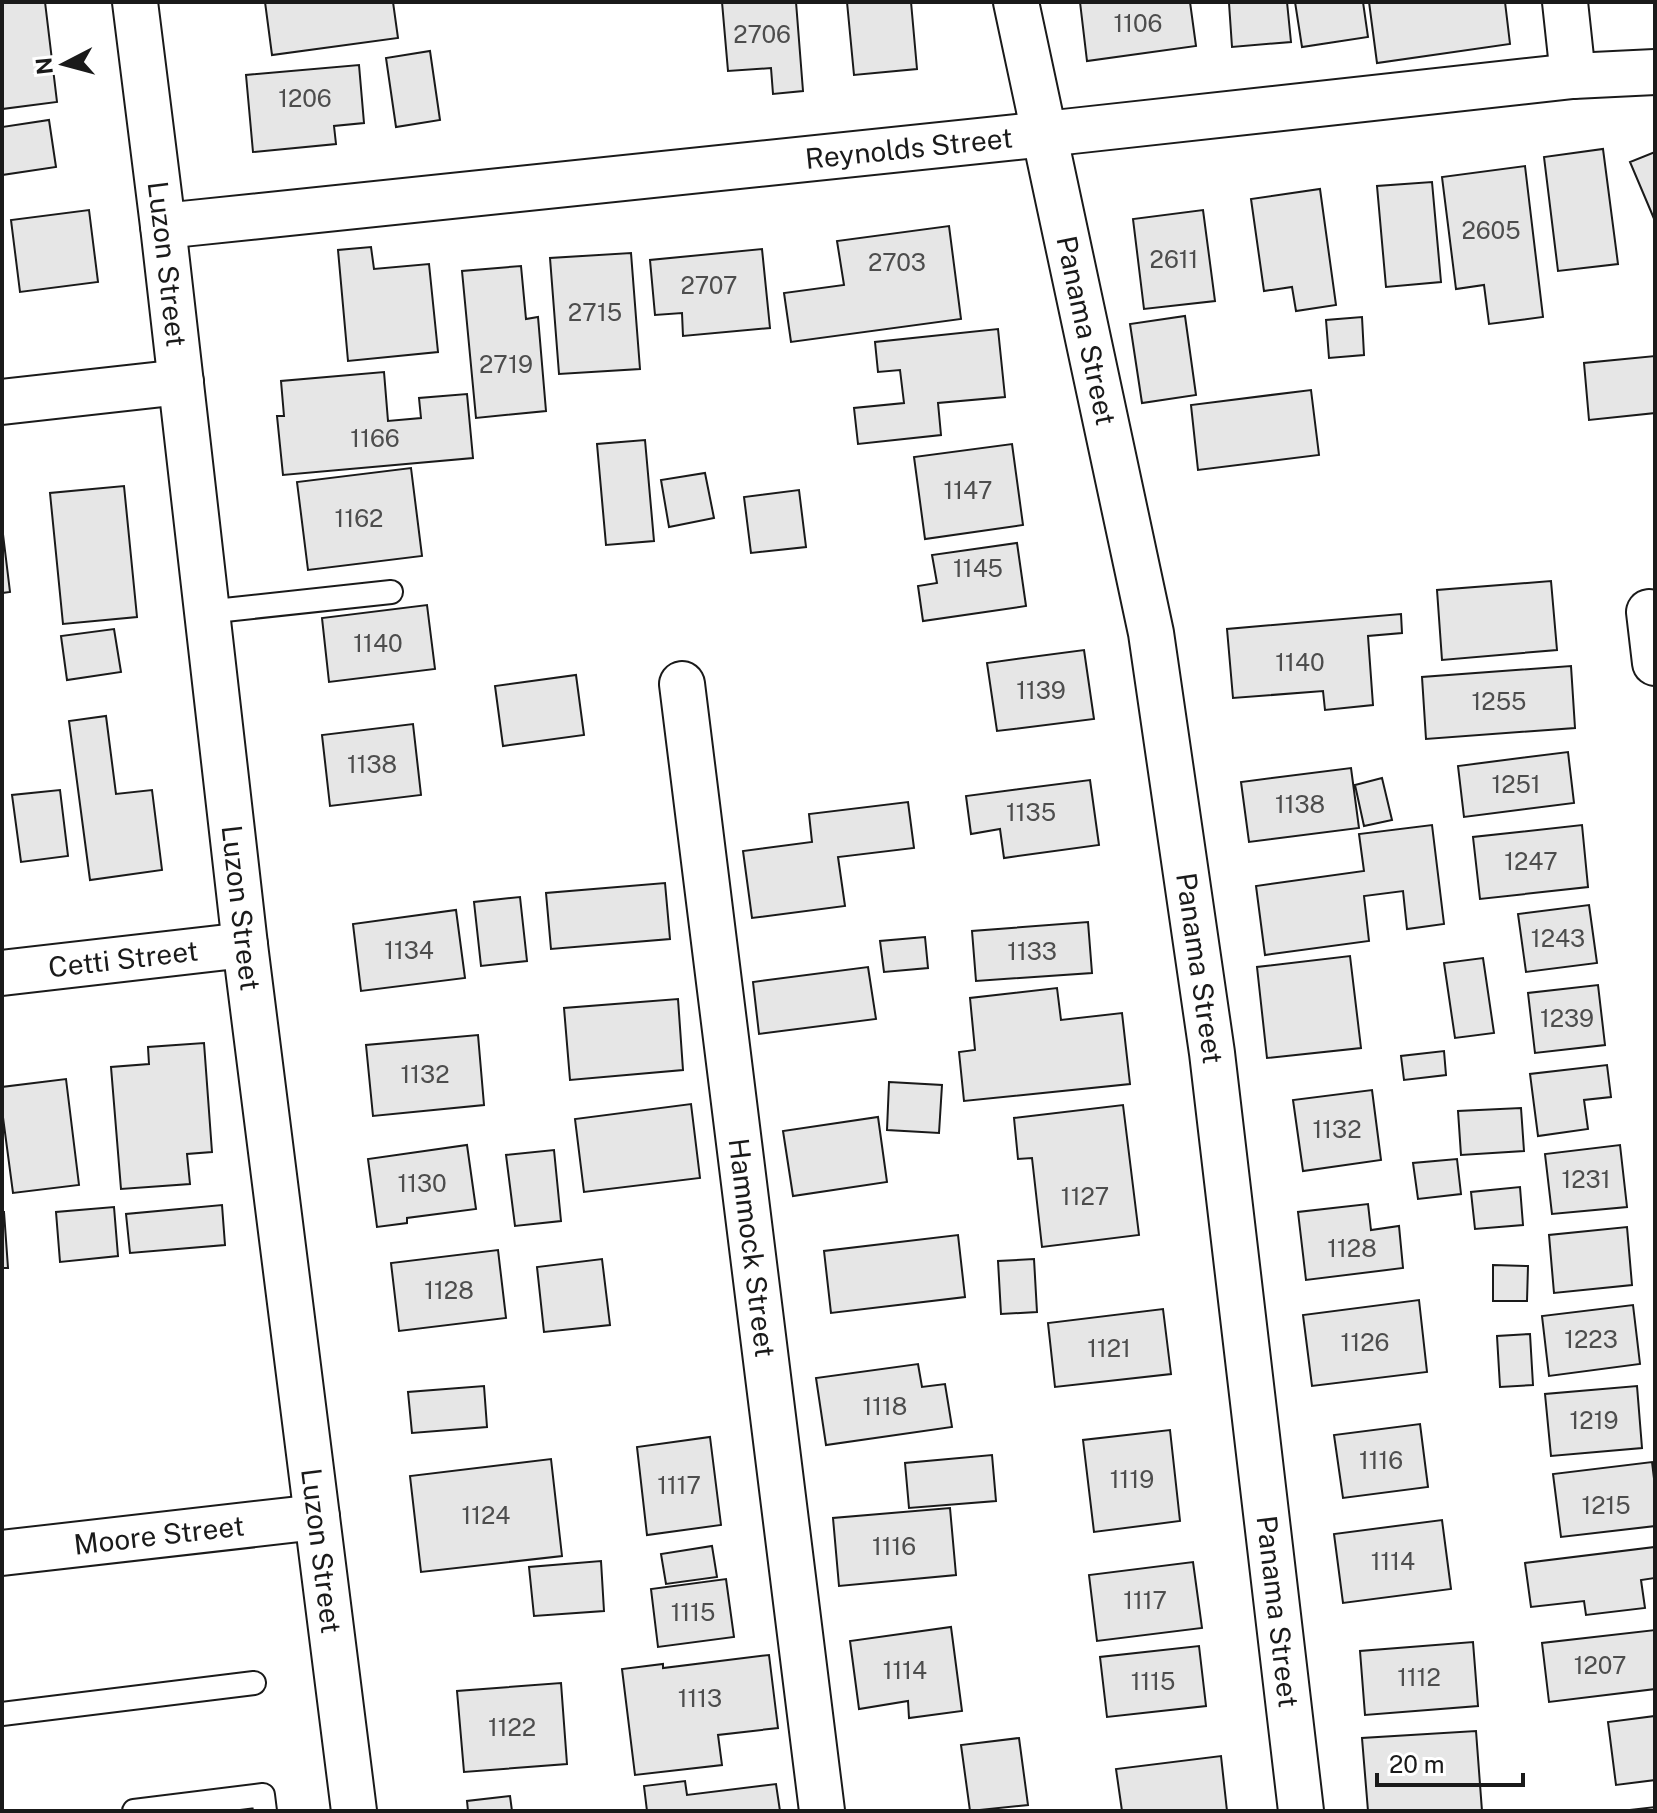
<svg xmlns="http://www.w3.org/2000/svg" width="1657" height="1813" font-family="'Public Sans',sans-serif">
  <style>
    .building { fill: #e6e6e6; stroke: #1a1a1a; stroke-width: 2 }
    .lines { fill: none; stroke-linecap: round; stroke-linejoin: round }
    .lane-casing { stroke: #1a1a1a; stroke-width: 26 }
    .street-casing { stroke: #1a1a1a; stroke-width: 48 }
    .lane { stroke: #fff; stroke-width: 22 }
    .street { stroke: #fff; stroke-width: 44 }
    .labels { text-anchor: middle; stroke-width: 6; stroke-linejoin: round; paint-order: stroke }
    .number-label { font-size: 24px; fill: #4d4d4d }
    .street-label { font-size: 28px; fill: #1a1a1a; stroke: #fff }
  </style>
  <rect width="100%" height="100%" fill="#fff"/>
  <path class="building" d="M2,2h43l12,100 -55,7z
    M265,2h128l5,36 -126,17z
    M722,2h74l7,89 -30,3 -2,-26 -43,3z
    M847,2h64l6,67 -63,6z
    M1080,2h110l6,44 -109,15z
    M1287,2l4,40 -59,5 -3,-44z
    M1295,2h68l5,35 -66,10z
    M1369,2h136l5,42 -133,19z
    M430,51l10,69 -44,7 -10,-69z
    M359,65l5,58 -30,3 2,18 -83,8 -7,-77z
    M49,120l7,47 -54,8v-48z
    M1603,149l15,115 -60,7 -14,-114z
    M1655,152v69l-25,-59z
    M1525,166l18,151 -54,7 -5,-39 -28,4 -14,-112z
    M1432,182l9,100 -55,5 -9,-101z
    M1320,189l16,116 -40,6 -4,-24 -28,4 -13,-92z
    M89,210l9,72 -78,10 -9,-72z
    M1203,210l12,91 -71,8 -11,-90z
    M949,226l12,93 -170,23 -7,-49 60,-8 -7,-44z
    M371,247l3,22 55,-5 9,88 -90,9 -10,-111z
    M762,249l8,79 -87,8 -1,-23 -27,2 -5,-55z
    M631,253l9,116 -81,5 -9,-116z
    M521,266l5,53 12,-2 8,94 -70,7 -14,-147z
    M1185,316l11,79 -54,8 -12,-79z
    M1362,317l2,38 -35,3 -3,-38z
    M998,329l7,68 -67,6 3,32 -83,9 -4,-36 50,-5 -4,-33 -22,2 -3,-30z
    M1655,356v57l-66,7 -5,-57z
    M384,372l4,49 33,-3 -2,-20 48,-4 6,64 -190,17 -6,-59h7l-3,-35z
    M1311,390l8,65 -121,15 -7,-65z
    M645,440l9,101 -48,4 -9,-101z
    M1012,444l11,81 -98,14 -11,-82z
    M411,468l11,88 -114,14 -11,-88z
    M705,473l9,45 -45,9 -8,-47z
    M124,486l13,131 -74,7 -13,-131z
    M799,490l7,57 -55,6 -7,-56z
    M2,526l8,66 -8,1z
    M1017,543l9,63 -103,15 -5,-35 19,-3 -5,-28z
    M1551,581l6,69 -115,10 -5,-70z
    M427,605l8,64 -106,13 -7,-64z
    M1401,614l1,19 -34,3 5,69 -48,5 -2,-19 -90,7 -6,-69z
    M114,629l7,43 -54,8 -6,-44z
    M1084,650l10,69 -97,12 -10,-68z
    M1571,666l4,62 -149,11 -4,-62z
    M576,675l8,60 -81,11 -8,-60z
    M106,716l10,78 36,-4 10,80 -72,10 -21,-159z
    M413,724l8,71 -91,11 -8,-71z
    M1568,752l6,51 -110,14 -6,-51z
    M1351,768l8,60 -110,14 -8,-60z
    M1382,778l10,42 -28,6 -9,-41z
    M1090,780l9,65 -95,13 -4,-29 -29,5 -5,-38z
    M60,790l8,66 -47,6 -9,-67z
    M908,802l6,46 -76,9 7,49 -93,12 -9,-67 69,-9 -3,-28z
    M1432,825l12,99 -37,5 -4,-38 -39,5 5,45 -104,14 -9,-69 108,-15 -5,-37z
    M1582,825l6,62 -108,12 -7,-62z
    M665,883l5,56 -119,10 -5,-56z
    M520,897l7,64 -46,5 -7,-64z
    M1589,905l8,58 -71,9 -8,-58z
    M456,910l9,68 -104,13 -8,-67z
    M1088,922l4,51 -116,8 -4,-50z
    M925,937l3,31 -44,4 -4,-31z
    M1350,956l11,92 -94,10 -10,-91z
    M1483,958l11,75 -39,5 -11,-75z
    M868,967l8,52 -117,15 -6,-52z
    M1598,985l7,60 -70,8 -7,-60z
    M1057,988l4,32 61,-7 8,71 -166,17 -5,-49 16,-2 -5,-52z
    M678,999l5,71 -113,10 -6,-72z
    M478,1035l6,70 -111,11 -7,-71z
    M204,1043l8,109 -25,2 3,30 -69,5 -10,-122 38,-3 -1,-17z
    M1444,1051l2,24 -42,5 -3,-24z
    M1607,1065l4,32 -27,3 4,29 -50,7 -8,-62z
    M66,1079l13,106 -66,8 -11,-83v-23z
    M889,1082l53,3 -3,48 -52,-3z
    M1372,1090l9,70 -78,11 -10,-71z
    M691,1104l9,74 -116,14 -9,-73z
    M1123,1105l16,130 -97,12 -10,-89 -14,1 -4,-41z
    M1521,1108l3,43 -63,4 -3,-44z
    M878,1117l9,65 -94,14 -10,-65z
    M467,1145l9,64 -69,9v5l-30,4 -9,-68z
    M1620,1145l7,62 -75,7 -7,-60z
    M554,1150l7,71 -46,5 -9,-71z
    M1457,1159l4,35 -43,5 -5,-36z
    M1520,1187l3,38 -48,4 -4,-37z
    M1368,1204l3,26 28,-4 4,42 -97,12 -8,-68z
    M222,1205l3,40 -95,8 -4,-39z
    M114,1207l4,49 -58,6 -4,-50z
    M2,1212h2l4,56h-6z
    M1627,1227l5,58 -78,8 -5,-58z
    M958,1235l7,62 -134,16 -7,-62z
    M498,1250l8,68 -107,13 -8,-68z
    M602,1259l8,66 -66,7 -7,-65z
    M1034,1259l3,53 -36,2 -3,-53z
    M1493,1265l35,1 -1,35h-34z
    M1419,1300l8,72 -115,14 -9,-71z
    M1633,1305l7,59 -91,12 -7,-60z
    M1163,1309l8,65 -116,13 -7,-64z
    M1530,1334l3,51 -33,2 -3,-51z
    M918,1364l4,23 23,-3 7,43 -126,18 -10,-67z
    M484,1386l3,41 -75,6 -4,-41z
    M1637,1386l5,62 -91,8 -6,-62z
    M1420,1424l8,63 -85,11 -9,-63z
    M1170,1430l10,91 -86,11 -11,-92z
    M710,1437l11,88 -74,10 -10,-88z
    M992,1455l4,46 -87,7 -4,-45z
    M551,1459l11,97 -141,16 -11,-96z
    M1652,1462l3,25v39l-94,11 -8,-63z
    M950,1508l6,67 -117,11 -6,-68z
    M1442,1520l9,69 -108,14 -9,-69z
    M712,1546l5,31 -51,7 -5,-30z
    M1655,1547v31l-14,2 4,28 -59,7 -2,-14 -53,6 -6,-44z
    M601,1561l3,50 -70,5 -5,-49z
    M1193,1562l9,66 -105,13 -8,-66z
    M726,1579l8,58 -76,10 -7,-58z
    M951,1627l11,84 -53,7 -1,-17 -49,8 -9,-68z
    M1655,1630v59l-106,13 -7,-59z
    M1473,1642l5,64 -113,9 -5,-64z
    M1199,1646l7,60 -99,11 -7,-60z
    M769,1655l9,73 -60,7 4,30 -87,10 -13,-106 41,-5v4z
    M561,1683l6,81 -103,8 -7,-81z
    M1655,1716v64l-39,5 -8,-63z
    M1476,1731l6,80h-114l-6,-73z
    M1019,1738l9,67 -58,6 -9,-66z
    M1221,1756l6,55h-105l-6,-42z
    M685,1781l2,14 89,-11 4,27h-133l-3,-25z
    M510,1796l2,15h-44l-1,-10z
    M1655,1807v4h-34z"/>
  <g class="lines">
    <g class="lane-casing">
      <path id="lane" d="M206,612l185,-20
        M2,1714l252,-31
        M134,1811l129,-16 2,16"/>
    </g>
    <g class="street-casing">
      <g id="street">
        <path id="s1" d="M135,2l28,224 82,719 109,866"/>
        <path id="s2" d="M1016,2l135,631 61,420 89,758"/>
        <path d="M1565,2l8,74"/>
        <path id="s3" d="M163,226l882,-92 528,-58 82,-4"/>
        <path d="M2,402l179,-20"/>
        <path d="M1649,612l6,51"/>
        <path id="s4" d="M682,684l140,1127"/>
        <path id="s5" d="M2,973l243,-28"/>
        <path id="s6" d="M2,1553l315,-36"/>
      </g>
    </g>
    <use href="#lane" class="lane"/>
    <use href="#street" class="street"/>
  </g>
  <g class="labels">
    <g class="number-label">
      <text x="1138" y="32">1106</text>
      <text x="762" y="43">2706</text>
      <text x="305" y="107">1206</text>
      <text x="1491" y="239">2605</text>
      <text x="1174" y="268">2611</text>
      <text x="897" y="271">2703</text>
      <text x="709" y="294">2707</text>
      <text x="595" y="321">2715</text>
      <text x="506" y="373">2719</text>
      <text x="375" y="447">1166</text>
      <text x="968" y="499">1147</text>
      <text x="359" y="527">1162</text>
      <text x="978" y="577">1145</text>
      <text x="378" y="652">1140</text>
      <text x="1300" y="671">1140</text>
      <text x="1041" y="699">1139</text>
      <text x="1499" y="710">1255</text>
      <text x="372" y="773">1138</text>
      <text x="1516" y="793">1251</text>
      <text x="1300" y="813">1138</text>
      <text x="1031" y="821">1135</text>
      <text x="1531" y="870">1247</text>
      <text x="1558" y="947">1243</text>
      <text x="409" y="959">1134</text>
      <text x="1032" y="960">1133</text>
      <text x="1567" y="1027">1239</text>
      <text x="425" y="1083">1132</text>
      <text x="1337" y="1138">1132</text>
      <text x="1586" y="1188">1231</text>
      <text x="422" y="1192">1130</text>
      <text x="1085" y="1205">1127</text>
      <text x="1352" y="1257">1128</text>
      <text x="449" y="1299">1128</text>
      <text x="1591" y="1348">1223</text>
      <text x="1365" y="1351">1126</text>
      <text x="1109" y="1357">1121</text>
      <text x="885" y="1415">1118</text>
      <text x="1594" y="1429">1219</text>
      <text x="1381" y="1469">1116</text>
      <text x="1132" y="1488">1119</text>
      <text x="679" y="1494">1117</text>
      <text x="1606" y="1514">1215</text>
      <text x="486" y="1524">1124</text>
      <text x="894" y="1555">1116</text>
      <text x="1393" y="1570">1114</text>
      <text x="1145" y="1609">1117</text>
      <text x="693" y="1621">1115</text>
      <text x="1600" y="1674">1207</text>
      <text x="905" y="1679">1114</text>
      <text x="1419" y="1686">1112</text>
      <text x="1153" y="1690">1115</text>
      <text x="700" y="1707">1113</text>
      <text x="512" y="1736">1122</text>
    </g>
    <g class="street-label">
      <text dy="10" stroke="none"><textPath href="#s3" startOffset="750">Reynolds Street</textPath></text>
      <text dy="10" stroke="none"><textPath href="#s1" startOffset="264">Luzon Street</textPath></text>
      <text dy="10" stroke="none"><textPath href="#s2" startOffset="336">Panama Street</textPath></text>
      <text dy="10" stroke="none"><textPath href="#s1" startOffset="912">Luzon Street</textPath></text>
      <text dy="10" stroke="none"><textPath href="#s5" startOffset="122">Cetti Street</textPath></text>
      <text dy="10" stroke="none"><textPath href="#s2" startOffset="984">Panama Street</textPath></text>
      <text dy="10" stroke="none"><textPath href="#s4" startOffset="568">Hammock Street</textPath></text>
      <text dy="10" stroke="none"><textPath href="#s6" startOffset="158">Moore Street</textPath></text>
      <text dy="10" stroke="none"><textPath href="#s1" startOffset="1560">Luzon Street</textPath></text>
      <text dy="10" stroke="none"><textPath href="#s2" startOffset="1632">Panama Street</textPath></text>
    </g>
  </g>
  <rect width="1657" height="1813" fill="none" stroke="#1a1a1a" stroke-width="8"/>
  <g transform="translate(64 64) rotate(264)" stroke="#ffffff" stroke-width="6" paint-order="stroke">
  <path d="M0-6L14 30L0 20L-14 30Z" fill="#1a1a1a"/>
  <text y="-12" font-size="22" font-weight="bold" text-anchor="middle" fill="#1a1a1a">N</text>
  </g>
  <path d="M1377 1773v12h146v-12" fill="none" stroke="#1a1a1a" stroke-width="4"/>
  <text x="1389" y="1773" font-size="24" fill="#1a1a1a" stroke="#ffffff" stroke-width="6" paint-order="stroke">20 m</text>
</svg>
